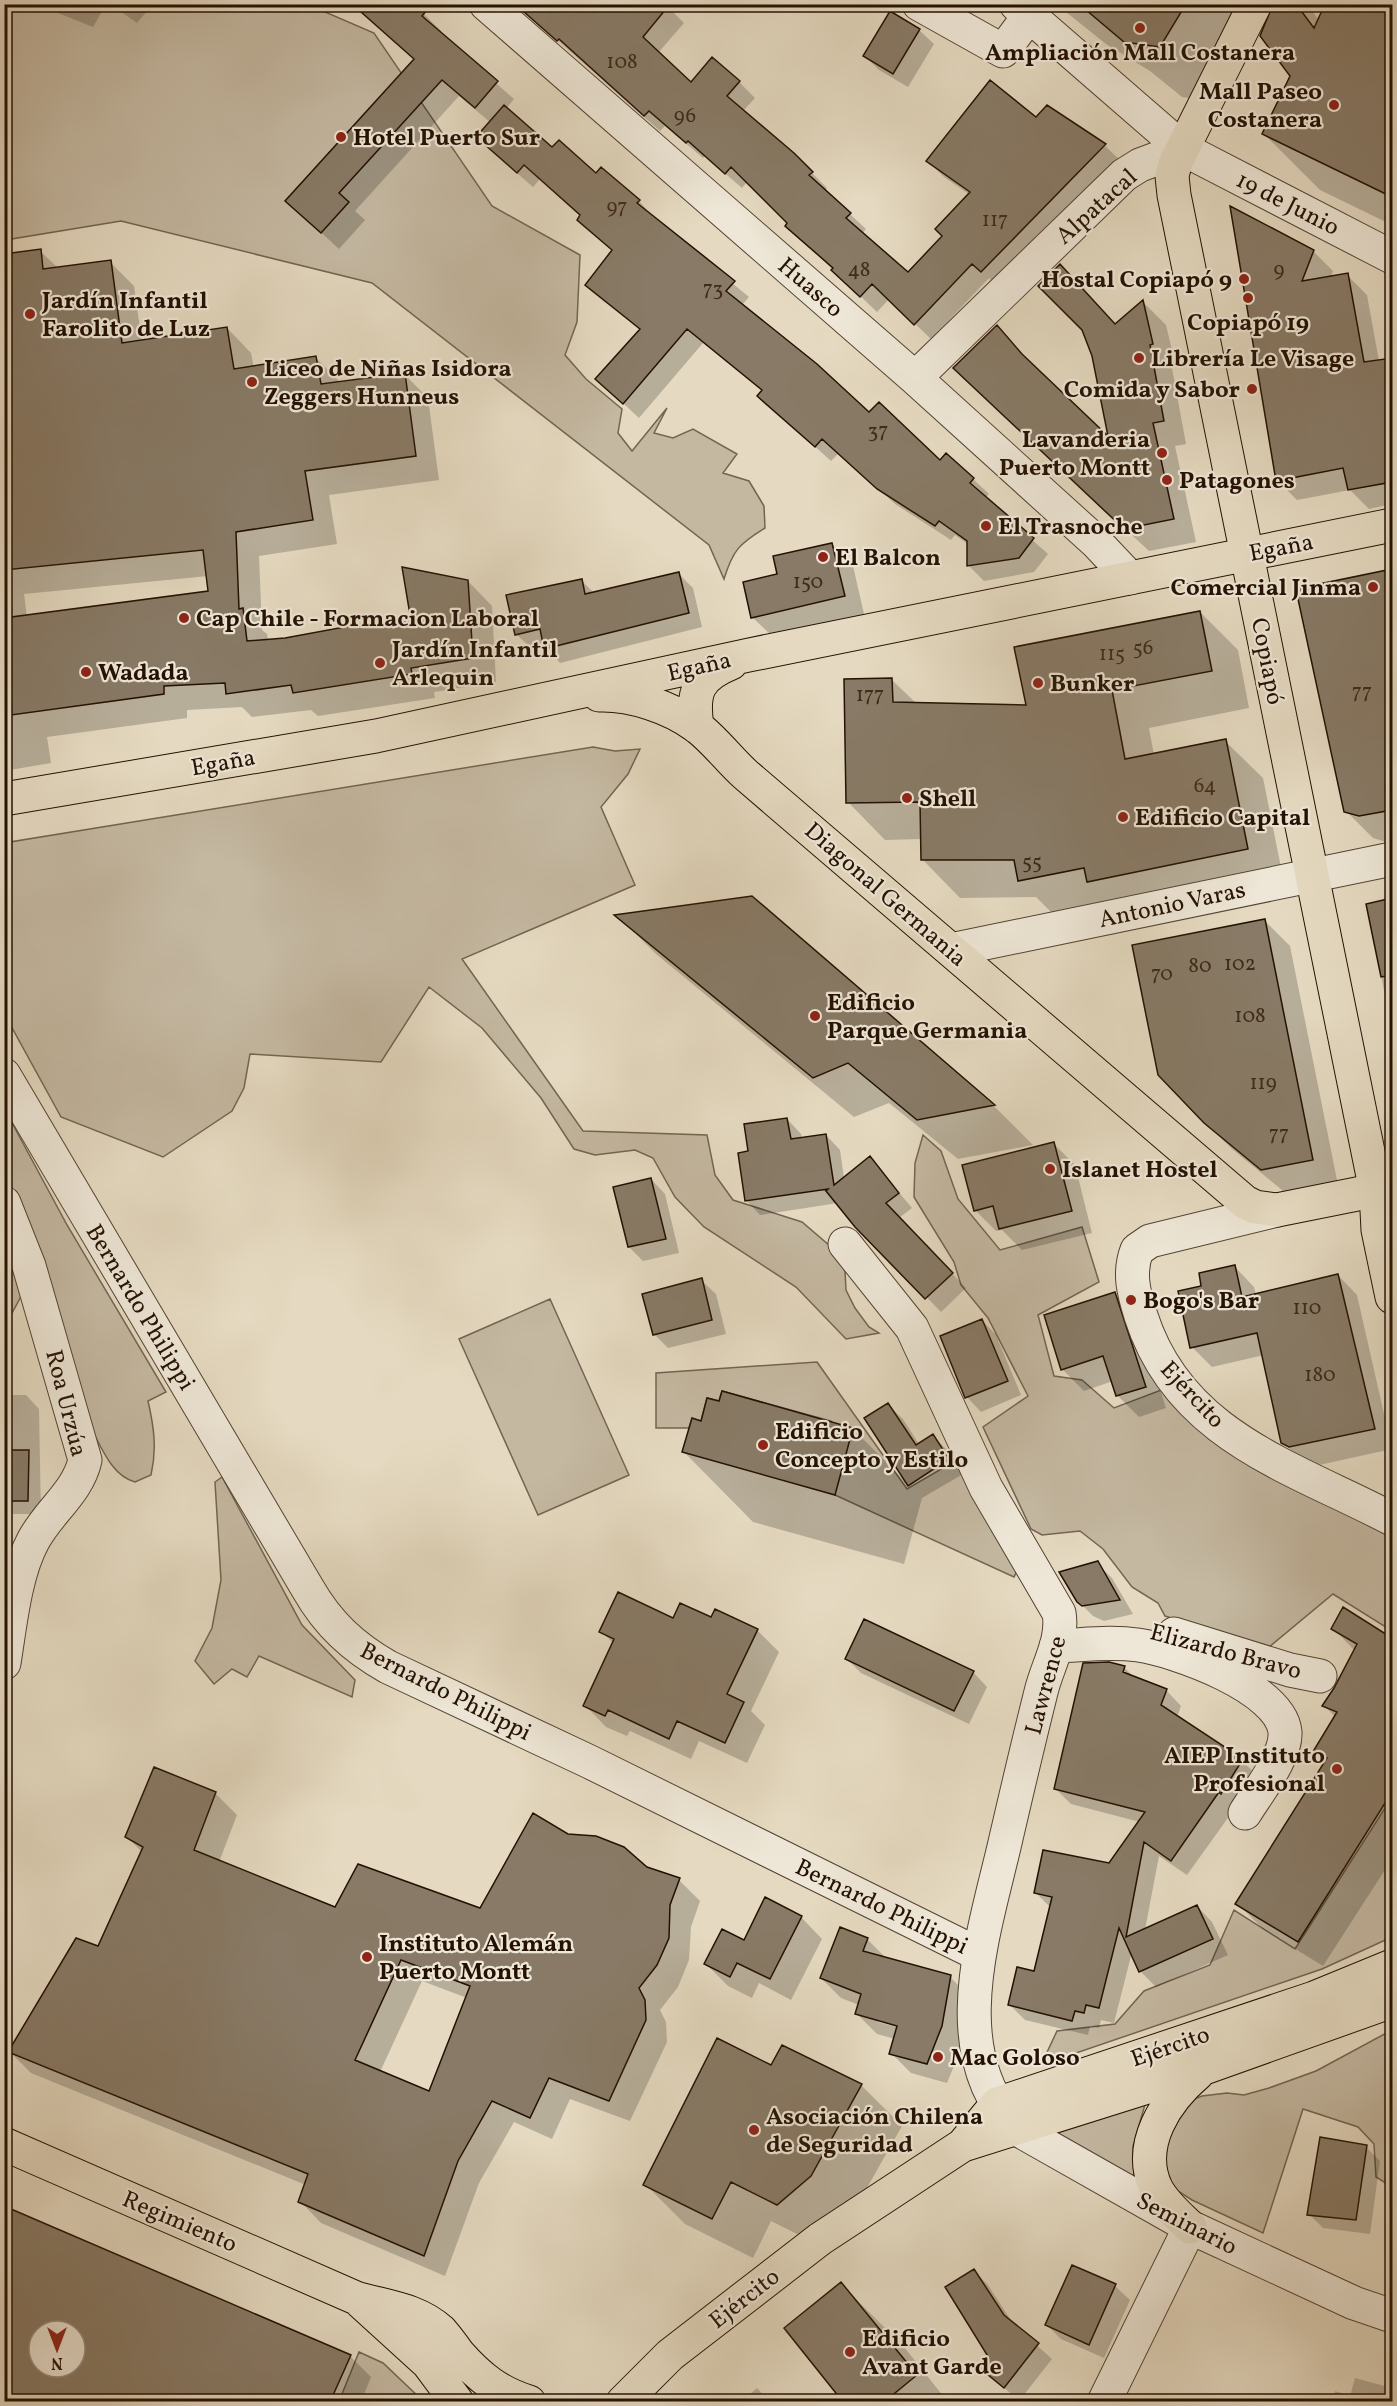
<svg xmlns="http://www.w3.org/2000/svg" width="1397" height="2406" font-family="Vollkorn,serif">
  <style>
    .green { fill: #c4b8a1; stroke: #746452; stroke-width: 1.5 }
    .shadow { fill: #0003; fill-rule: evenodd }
    .building { fill: #887a66; stroke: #241103; stroke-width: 1.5; fill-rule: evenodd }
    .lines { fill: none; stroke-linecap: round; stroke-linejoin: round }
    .minor-casing { stroke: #544332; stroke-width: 35 }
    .major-casing { stroke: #241103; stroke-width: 35 }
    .minor { stroke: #eee7d7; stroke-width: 33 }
    .major { stroke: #e5dac1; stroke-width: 33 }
    .poi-dot { fill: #8f2418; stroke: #eee7d7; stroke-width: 2 }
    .labels { text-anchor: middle; stroke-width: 4.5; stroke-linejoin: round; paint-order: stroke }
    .number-label { font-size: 21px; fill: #3d2b1c }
    .poi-label { font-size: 24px; font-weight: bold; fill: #241103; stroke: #eee7d7; text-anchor: start }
    .street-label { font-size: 24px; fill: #241103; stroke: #eee7d7 }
  </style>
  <rect width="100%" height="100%" fill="#e5dac1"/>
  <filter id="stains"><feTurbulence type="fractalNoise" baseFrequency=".00333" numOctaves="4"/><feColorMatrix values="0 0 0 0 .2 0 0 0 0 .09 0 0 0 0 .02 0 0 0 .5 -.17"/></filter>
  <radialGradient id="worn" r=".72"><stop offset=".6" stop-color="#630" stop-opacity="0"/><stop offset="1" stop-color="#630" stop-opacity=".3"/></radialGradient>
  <path class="green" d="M5,5h304l65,28 118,173 88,49 -3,67 -12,33 21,24 36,30 -4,24 14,18 35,-43 -13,25 19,5 20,-9 44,25 -14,19 26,8 15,25 1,22c-26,16 -32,22 -41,51l-15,-34 -337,-262 -251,-62 -116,19z
    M593,747l22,4 25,-2 -12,25 -27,33 34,78 -173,74 121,172 124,4 8,40 18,25 69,22 28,24 15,25 1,19 9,18 14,19 10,6 -33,6 -50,-52 -92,-60 -29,-30 -22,-39 -18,-8 -40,5 -21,-6 -33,-51 -59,-70 -53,-41 -48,75 -131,-8 -6,34 -12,23 -69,46 -102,-40 -56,-102 -1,-172z
    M4,1108l63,117 99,167 -18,9c6,26 9,48 3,74l-16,7c-22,-6 -32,-31 -42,-50l-60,-176 -28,-75z
    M923,1135l18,16 17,48 42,51 82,-23 17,55 -61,33 16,61 28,4 32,28 55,-21 223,137v107l-59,-37 -65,54 -103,-32 -7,-13 -26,-16 -29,-38 -23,-18 -38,4 -11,-6 -48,-102 45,-31 -40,-78 -27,-33 -7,-23 -40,-65 1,-34z
    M4,1244l21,45 -20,37h-1z
    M550,1299l79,176 -91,40 -79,-176z
    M817,1362l90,127 48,-28 64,106 -5,10 -179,-82 -4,-74 -109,-30 -3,10 -12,-3 -6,23 -9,-2 -3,9h-33v-55z
    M222,1477l80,148 53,55 -3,17 -93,-41 -12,21 -15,-8 -18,15 -19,-23 17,-33 9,-48 -6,-98z
    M1392,1797v140l-70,32 -281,96 16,-34 58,-7 29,-33 66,-26 24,-55 61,39z
    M1392,2030v157l-16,-10 -2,-33 -16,-17 -55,-18 -40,124 -71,-33 -14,-9 -8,-11 -5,-15 3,-28 21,-36 13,-5 25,-3 17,2 25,-7 47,-17z
    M1146,2101l-13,45 1,34 -83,-46z
    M359,2352l24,11 40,38h-72l-9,-7z"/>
  <path class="shadow" d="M43,4h63l-13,23 -45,-18z
    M110,4h43l-16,19z
    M665,4l19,19 -26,30 33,31 21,-25 27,23 16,16 -12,13 50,43 34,34 -2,3 41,38 -4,5 46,41 36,-39 26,-41 -26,-18 -16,-16 109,-42 10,-12 58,39 16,15 -123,126 -9,-9 -58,61 -42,-40 -12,13 -90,-86 2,-3 -41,-42 -6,7 -37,-32 -2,2 -38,-32 -5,5 -132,-117z
    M1056,4h251l12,16 7,-16h66v221l-72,-35 -56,-56 28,-58 -32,-50 -43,77 -35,-6 -32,-26 -44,-27z
    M358,8l66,6 17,17 -2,2 75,66 -8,10 46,40 87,52 14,16 96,80 -7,8 127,110 72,47 32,17 16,15 -4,4 63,56 -14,18 -50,9 -15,-15v-21l-14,-10 -4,5 -56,-36 -56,-51 -8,8 -72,-65 4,-4 -60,-49 -64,75 -42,-39 43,-49 -53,-45 26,-34 -34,-31 3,-4 -42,-37 -7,8 -40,-35 -2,-29 -32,-27 -104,115 10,9 -26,29 -52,-48 128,-141z
    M919,30l15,14 -26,43 -29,-17 -14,-14z
    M1232,209l81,42 20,20 -2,7 16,-3 20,20 12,66 13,-2v145l-23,5 -19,-19 -53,10 -20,-20z
    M40,251l18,17 52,-6 24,24 8,56 85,-14 24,25 3,15 62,-10 25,25 63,-9 24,24 11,82 -110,15 8,49 -78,12 3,74 5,4 1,7 143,-24 57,-36 24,25 4,76 -62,10 1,6 -117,18 -7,-6 -59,7 -10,-10 -55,3v8l-140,19 4,26 -47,8v-515zM208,576l2,16 -183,25 -3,-23z
    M1060,266l56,59 27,-23 23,23 10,42 -4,1 14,76 -11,2 21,96 -47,9 -171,-160 19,-64 43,46 70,67 -16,-85z
    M832,544l21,22 12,52 -91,20 -22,-21 27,-42z
    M1392,571v270l-6,1 -13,-4 -27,-27 -44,-222z
    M679,574l14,14 9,39 -142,36 -15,-18 -14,3 -15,-14 65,-54 14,14z
    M1200,612l38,38 11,58 -100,20 5,27 71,-14 38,37 22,109 -228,31 -21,-21 -76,1 -37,-38 -1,-21 -37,1 -37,-38 44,-122 25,24 110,3z
    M752,898l242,208 39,39 -75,14 -69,-56 -35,14 -198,-163 -38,-38z
    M1392,900v134l-24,-129z
    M1264,920l26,26 48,239 -50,10 -56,-46 -27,-27z
    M787,1119l14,15 1,5 24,-4 14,15 4,28 26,-20 42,50 -13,10 67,70 -25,24 -84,-86 -19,-23 -78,12 -14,-15 3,-47z
    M1054,1144l21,21 17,68 -70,17 -20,-20 -6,1 -21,-21z
    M651,1179l14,15 14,59 -36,8 -14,-14z
    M1235,1267l19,20 2,8 82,-20 19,20 35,154 -82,18 -28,-25 -18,-87 -52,12 -20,-20 11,-60z
    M701,1280l15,14 10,40 -58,14 -14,-14z
    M1115,1294l22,22 29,92 -27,9 -22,-22 -4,-14 -29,10 -22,-22z
    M982,1320l14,15 25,60 -40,17 -14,-15 -25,-60z
    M4,1395h22l13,14 2,105h-37z
    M888,1405l15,14 16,25 14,-8 14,14 16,24 -41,24 -18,66 -151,-42 -69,-70 18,-29 151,6 53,53z
    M1097,1563l15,15 21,36 -29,7 -11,-5 -15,-15z
    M1344,1609l48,31v219l-69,107 -60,-37 -26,-26 90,-142 -11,-11 19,-33 -11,-12 31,-54 -22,-23z
    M712,1619l45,11 22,22 -28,59 14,14 -18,38 -48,-22 -8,18 -61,-28 -3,5 -21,-9 -21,-22 29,-61 -13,-13 73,-11z
    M846,1658l127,14 14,15 -18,37 -108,-51z
    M1124,1667l11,11 31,12 15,16 -4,11 65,44 16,15 -71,99 -28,-19 -14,74 52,-24 15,16 16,33 -72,32 -16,-16 -8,-19 -18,71 -13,-3 -2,8 -9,-2 -2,9 -63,-15 -15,-15 25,-33 16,-64 -15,-15 74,-29 30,-42 -69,-18 -15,-15z
    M215,1793l22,22 -18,47 117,46 145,2 87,-75 78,34 33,11 21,21 -9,26 -2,33 -11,27 -18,23 6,12 1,20 -37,79 -60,-22 -18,40 -38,-17 -35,61 -34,93 -124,-53 -21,-22 6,-16 -275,-112 -21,-21 89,-105 43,-95 -15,-15zM422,1981l45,17 -37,95 -50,-21z
    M801,1917l21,22 -31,61 -32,-17 -7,15 -24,-12 -22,-22 38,-22z
    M867,1939l21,21 62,17 20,20 -8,49 -15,37 -36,-10 -20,-20 4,-14 -18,-5 -20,-20 2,-9 -18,-7 -20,-20zM878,2019l27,8 -1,2 -26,-7z
    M783,2047l79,39 40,40 -51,90 -34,28 -46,-23 -18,37 -68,-34 -40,-40 127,-117z
    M1366,2147l14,14 -10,73 -47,-6 -14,-14z
    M4,2207l346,149 21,21 -10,25h-357zM39,2331h36v36h-36z
    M974,2271l14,14 26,40 38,34 -33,42 -36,-32 8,-11z
    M841,2284l63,63 44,55h-103z
    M1115,2286l15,14 -26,58 -43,-19 -15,-15z
    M1355,2378l37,10v14h-60l3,-11 15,5z
    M757,2388l13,14h-29z"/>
  <path class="building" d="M352,4h80l-10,12 76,65 -23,27 -33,-28 -103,113 10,9 -28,31 -36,-32 129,-142z
    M515,4h155l-27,33 48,45 21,-25 28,24 -13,15 67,57 19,19 -4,3 42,38 -5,5 62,54 34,-36 -7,-7 35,-37 -44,-31 64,-81 46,37 11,-12 59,39 -125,128 -9,-8 -58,61 -42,-41 -12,13 -29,-27 2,-2 -48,-42 2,-3 -56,-56 -6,7 -37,-33 -2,2 -37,-32 -5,5 -85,-77 -2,2z
    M1079,4h107l-26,43 -36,-5z
    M1273,4h23l18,24 11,-24h67v193l-130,-63 28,-58 -30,-40z
    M890,11l30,18 -27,45 -30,-18z
    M504,105l48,42 7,-7 37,33 5,-6 39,33 -3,3 98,78 -9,10 91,73 52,48 10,-10 61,58 6,-7 28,25 -4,5 64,55 -15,20 -52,8v-25l-28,-20 -4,5 -58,-37 -55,-50 -7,8 -58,-51 5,-6 -75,-61 -64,75 -28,-25 45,-50 -55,-44 27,-35 -35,-30 3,-5 -56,-50 -7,8 -41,-36z
    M1230,206l84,44 -12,31 46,-8 16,89 28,-4v26l-6,2 6,36v60l-44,8 -5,-22 -67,13z
    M41,249l2,20 68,-9 11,83 105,-16 7,42 82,-13 5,28 84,-11 11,83 -111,15 8,49 -77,12 3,77 4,-1 4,33 38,-3 125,-23 -8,-48 66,13 5,78 -62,10 1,6 -119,19 -2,-8 -65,9 -1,-11 -61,3v8l-160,22v-98l204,-27 -5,-41 -199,20v-316z
    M1060,264l55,60 28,-24 10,44 -3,1 14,76 -11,2 21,96 -50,10 -171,-161 44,-43 25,29 86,82 -16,-80 -10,-26 -44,-44z
    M832,543l13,53 -94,22 -8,-36 34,-8 -4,-18z
    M1392,569v241l-33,6 -15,-4 -46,-213 2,-11z
    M679,572l10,41 -145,36 -4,-20 -25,6 -9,-40 76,-16 3,15z
    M1200,611l12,60 -100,19 13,69 101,-20 22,110 -161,33 -3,-14 -66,13 -4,-21h-93l-1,-58 -74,1 -2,-124 48,-1 1,24 133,3 -12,-58z
    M752,896l243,209 -78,15 -69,-57 -35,15 -199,-163z
    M1392,898v77l-11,2 -15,-73z
    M1265,919l48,241 -52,10 -57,-47 -46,-48 -26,-130z
    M787,1118l4,21 35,-5 8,51 36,-29 29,37 -13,10 67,70 -28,26 -70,-72 -29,-36 2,-2 -83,12 -7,-48 10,-2 -4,-27z
    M1054,1142l18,69 -73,18 -6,-23 -19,5 -12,-46z
    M651,1178l15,61 -38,8 -15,-60z
    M1235,1265l7,32 96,-23 37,155 -86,18 -8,-4 -24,-110 -67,15 -12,-57 23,-5 -2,-13z
    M702,1278l10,42 -59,15 -11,-41z
    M1115,1292l31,95 -30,9 -13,-40 -42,14 -17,-55z
    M982,1319l26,62 -43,17 -25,-62z
    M722,1391l131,37 -18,67 -153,-43 10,-34 9,3 6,-23 12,3z
    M888,1403l28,42 17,-11 16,25 -41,27 -44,-68z
    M4,1450h25l-1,51h-24z
    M1098,1561l22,39 -38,6 -5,-4 -18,-30z
    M618,1592l55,26 7,-15 31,14 4,-8 43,20 -31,65 17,8 -19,41 -48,-22 -8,18 -61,-29 -3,6 -22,-10 31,-67 -15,-7z
    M1343,1607l49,31v154l-94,150 -63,-38 92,-146 -13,-8 23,-38 -15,-6 12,-18 23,-44 -26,-15z
    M864,1619l110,52 -20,40 -109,-52z
    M1109,1662l16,4 -2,6 44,17 -6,16 82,54 -22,35 -2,-2 -48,69 -27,-19 -18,95 71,-32 16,34 -74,33 -20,-44 -20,80 -13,-3 -2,8 -9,-2 -3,10 -64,-16 9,-38 17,4 18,-74 -18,-4 9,-43 66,13 36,-51 -91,-23 29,-126z
    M154,1767l62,25 -22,58 141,57 23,-43 122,44 53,-95 35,21 28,2 28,11 23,20 33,11 -10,27 -1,33 -12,27 -18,23 6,12 1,20 -37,81 -60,-23 -19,40 -38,-17 -34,60 -34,95 -126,-54 10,-28 -300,-122 68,-114 22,8 45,-99 -18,-10zM401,1960l69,26 -41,105 -74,-31z
    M765,1897l37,19 -32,63 -33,-16 -7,14 -26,-13 18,-35 22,11z
    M840,1927l28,11 -5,13 88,24 -9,51 -15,38 -38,-10 8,-28 -42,-12 6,-20 -41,-16z
    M717,2038l54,27 11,-20 80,39 -51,92 -34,29 -46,-23 -19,37 -69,-34z
    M1320,2137l47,8 -11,75 -49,-5z
    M4,2206l347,149 -21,47h-326zM39,2331h36v36h-36z
    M1072,2265l44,19 -27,61 -44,-20z
    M974,2269l30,46 35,28 -35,45 -23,-19 8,-11 -44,-71z
    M841,2282l76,93 -33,27h-41l-59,-74z"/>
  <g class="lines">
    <g class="minor-casing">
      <path id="minor" d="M486,4l429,374 181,164 34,36
        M919,4l84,47 26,-35
        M1016,4l167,145 209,108
        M915,378l209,-203 16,-10 43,-16
        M951,950l441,-91
        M4,1075l304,514c20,35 45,58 80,78l202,95 388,192
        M4,1203l25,63 56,194c-7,32 -37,52 -52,81 -18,33 -23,85 -29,122
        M1277,1210l-127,31 -13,9c-9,23 -3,44 4,66 38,120 152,151 251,203
        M845,1244l67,84 74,160 73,125c5,27 -12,53 -18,79 -13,52 -25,103 -37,155 -21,89 -61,207 13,282l173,98 164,76 38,13
        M1174,1634l116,36 30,6
        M1056,1646c28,-1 54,-5 82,-1 37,5 143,43 147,87 2,24 -28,61 -40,81
        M1104,2402l86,-175"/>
    </g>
    <g class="major-casing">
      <path id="major" d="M1255,4l-80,160 -3,12 2,19 202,996 2,39 14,67
        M599,695c32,-1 71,12 97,31 18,13 33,34 50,49l499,427 10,5 22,3 115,-23
        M697,727c-5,-35 0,-50 34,-64
        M4,799l372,-63 373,-81 643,-130
        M4,2144l352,154c30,9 61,11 85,33 6,7 12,15 17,22 21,24 41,40 71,49
        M963,2145l34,-41 317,-106 78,-32
        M1190,2227c-11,-11 -26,-23 -34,-39 -20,-43 10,-88 42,-115
        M361,2302l67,61 29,39
        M623,2402l47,-47 150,-116 143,-94 216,-68 213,-76"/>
    </g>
    <use href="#minor" class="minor"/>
    <use href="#major" class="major"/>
  </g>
  <g class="poi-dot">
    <circle cx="1140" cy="28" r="6"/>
    <circle cx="1334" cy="105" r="6"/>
    <circle cx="341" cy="137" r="6"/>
    <circle cx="1244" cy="279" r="6"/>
    <circle cx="1248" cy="298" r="6"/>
    <circle cx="30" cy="314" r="6"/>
    <circle cx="1139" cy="358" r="6"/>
    <circle cx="252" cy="382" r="6"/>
    <circle cx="1252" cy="389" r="6"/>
    <circle cx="1162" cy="453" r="6"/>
    <circle cx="1167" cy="480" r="6"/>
    <circle cx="986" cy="526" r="6"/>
    <circle cx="823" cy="557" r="6"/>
    <circle cx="1373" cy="587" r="6"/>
    <circle cx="184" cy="618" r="6"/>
    <circle cx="380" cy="663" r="6"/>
    <circle cx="86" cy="672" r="6"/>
    <circle cx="1038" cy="683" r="6"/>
    <circle cx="907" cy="798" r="6"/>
    <circle cx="1123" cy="817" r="6"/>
    <circle cx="815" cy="1016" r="6"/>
    <circle cx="1050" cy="1169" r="6"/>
    <circle cx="1131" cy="1300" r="6"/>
    <circle cx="763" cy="1445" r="6"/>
    <circle cx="1337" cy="1769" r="6"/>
    <circle cx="367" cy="1957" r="6"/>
    <circle cx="938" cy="2057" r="6"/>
    <circle cx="754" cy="2130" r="6"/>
    <circle cx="850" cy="2352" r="6"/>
  </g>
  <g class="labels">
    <g class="number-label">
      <text x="622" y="68">108</text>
      <text x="685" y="122">96</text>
      <text x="617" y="213">97</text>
      <text x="995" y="226">117</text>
      <text x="859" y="276">48</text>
      <text x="1279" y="276">9</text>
      <text x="713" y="295">73</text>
      <text x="878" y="437">37</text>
      <text x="808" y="588">150</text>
      <text x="1143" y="654">56</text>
      <text x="1112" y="660">115</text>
      <text x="1362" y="698">77</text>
      <text x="870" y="701">177</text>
      <text x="1205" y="792">64</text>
      <text x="1032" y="868">55</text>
      <text x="1240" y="970">102</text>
      <text x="1200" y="972">80</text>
      <text x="1162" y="980">70</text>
      <text x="1250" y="1022">108</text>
      <text x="1263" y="1089">119</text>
      <text x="1279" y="1140">77</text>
      <text x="1307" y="1314">110</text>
      <text x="1320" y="1381">180</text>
    </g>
    <g class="poi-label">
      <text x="1140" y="60" text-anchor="middle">Ampliación Mall Costanera</text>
      <text x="1322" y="99" text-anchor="end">Mall Paseo<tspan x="1322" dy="28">Costanera</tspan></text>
      <text x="353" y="145">Hotel Puerto Sur</text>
      <text x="1232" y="287" text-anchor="end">Hostal Copiapó 9</text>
      <text x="42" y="308">Jardín Infantil<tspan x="42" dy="28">Farolito de Luz</tspan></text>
      <text x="1248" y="330" text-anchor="middle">Copiapó 19</text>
      <text x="1151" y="366">Librería Le Visage</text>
      <text x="264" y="376">Liceo de Niñas Isidora<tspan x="264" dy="28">Zeggers Hunneus</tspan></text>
      <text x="1240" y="397" text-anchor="end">Comida y Sabor</text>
      <text x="1150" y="447" text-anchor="end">Lavanderia<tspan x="1150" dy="28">Puerto Montt</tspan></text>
      <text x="1179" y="488">Patagones</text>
      <text x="998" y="534">El Trasnoche</text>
      <text x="835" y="565">El Balcon</text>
      <text x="1361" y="595" text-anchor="end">Comercial Jinma</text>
      <text x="196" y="626">Cap Chile - Formacion Laboral</text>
      <text x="392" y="657">Jardín Infantil<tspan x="392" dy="28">Arlequin</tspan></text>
      <text x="98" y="680">Wadada</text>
      <text x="1050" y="691">Bunker</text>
      <text x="919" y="806">Shell</text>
      <text x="1135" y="825">Edificio Capital</text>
      <text x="827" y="1010">Edificio<tspan x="827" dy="28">Parque Germania</tspan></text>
      <text x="1062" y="1177">Islanet Hostel</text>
      <text x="1143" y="1308">Bogo's Bar</text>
      <text x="775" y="1439">Edificio<tspan x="775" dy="28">Concepto y Estilo</tspan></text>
      <text x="1325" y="1763" text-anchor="end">AIEP Instituto<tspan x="1325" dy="28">Profesional</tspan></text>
      <text x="379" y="1951">Instituto Alemán<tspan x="379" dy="28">Puerto Montt</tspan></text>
      <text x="950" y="2065">Mac Goloso</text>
      <text x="766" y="2124">Asociación Chilena<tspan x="766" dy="28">de Seguridad</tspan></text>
      <text x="862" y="2346">Edificio<tspan x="862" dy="28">Avant Garde</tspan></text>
    </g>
    <g class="street-label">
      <text transform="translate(1288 203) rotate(27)" y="8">19 de Junio</text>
      <text transform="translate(1096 206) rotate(-42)" y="8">Alpatacal</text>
      <text transform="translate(811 287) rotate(41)" y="8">Huasco</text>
      <text transform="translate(1281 547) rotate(-11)" y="8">Egaña</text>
      <text transform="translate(1268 661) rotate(79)" y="8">Copiapó</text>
      <text transform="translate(699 666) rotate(-13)" y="8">Egaña</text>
      <text transform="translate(223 762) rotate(-10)" y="8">Egaña</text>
      <text transform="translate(886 894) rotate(41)" y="8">Diagonal Germania</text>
      <text transform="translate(1172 904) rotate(-12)" y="8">Antonio Varas</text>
      <text transform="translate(141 1307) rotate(59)" y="8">Bernardo Philippi</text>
      <text transform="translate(1193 1394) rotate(47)" y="8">Ejército</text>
      <text transform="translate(67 1403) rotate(76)" y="8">Roa Urzúa</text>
      <text transform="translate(1226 1651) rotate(15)" y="8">Elizardo Bravo</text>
      <text transform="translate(1045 1685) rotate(-75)" y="8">Lawrence</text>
      <text transform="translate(446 1691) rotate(27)" y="8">Bernardo Philippi</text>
      <text transform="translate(882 1906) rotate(26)" y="8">Bernardo Philippi</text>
      <text transform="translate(1170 2046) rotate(-19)" y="8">Ejército</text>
      <text transform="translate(180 2221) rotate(23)" y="8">Regimiento</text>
      <text transform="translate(1187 2223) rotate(27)" y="8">Seminario</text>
      <text transform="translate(744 2298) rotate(-38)" y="8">Ejército</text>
    </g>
  </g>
  <rect width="1397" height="2406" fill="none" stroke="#e5dac1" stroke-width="24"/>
  <rect x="6" y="6" width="1385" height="2394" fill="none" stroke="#241103" stroke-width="3"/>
  <rect x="12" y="12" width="1373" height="2382" fill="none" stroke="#241103" stroke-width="1.5"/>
  <g transform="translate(57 2349) rotate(180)"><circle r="28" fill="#eee7d7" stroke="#9d9182" stroke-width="1.5"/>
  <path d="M0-4.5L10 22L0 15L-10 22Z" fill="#8f2418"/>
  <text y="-9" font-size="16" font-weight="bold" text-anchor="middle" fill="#241103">N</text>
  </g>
  <rect width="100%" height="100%" filter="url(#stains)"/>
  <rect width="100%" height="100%" fill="url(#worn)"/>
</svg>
